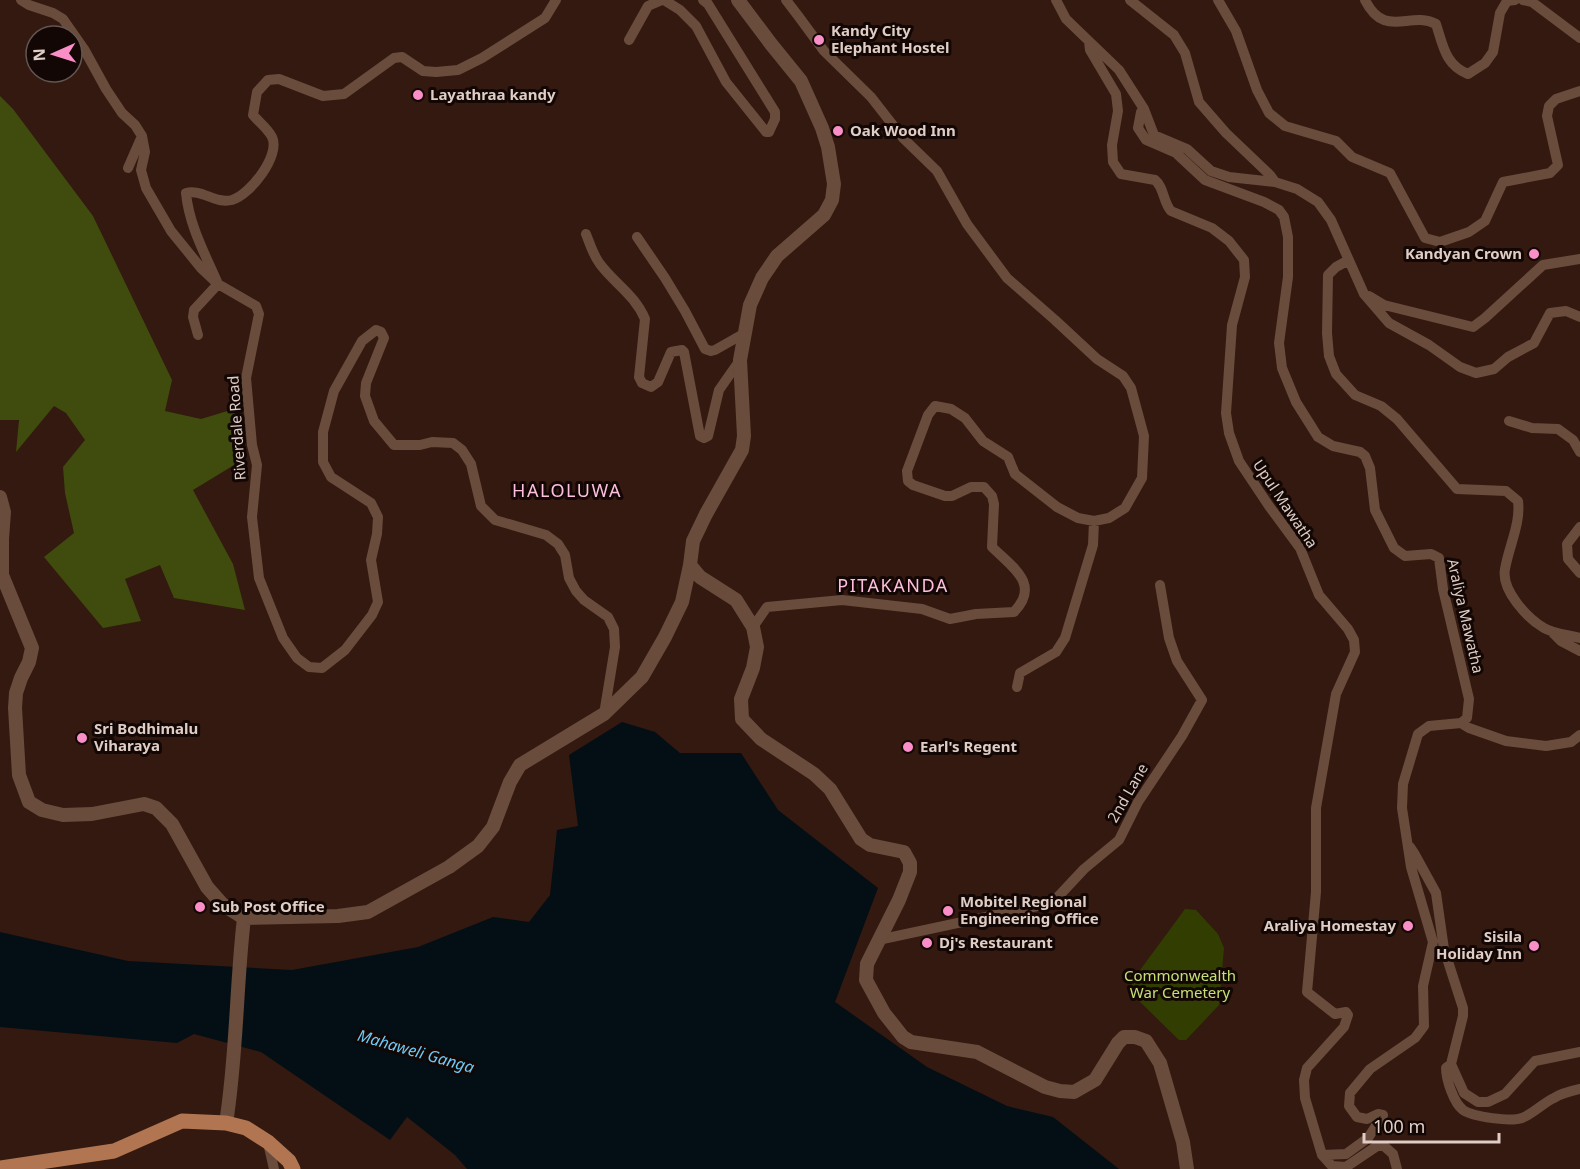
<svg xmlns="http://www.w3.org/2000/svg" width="1580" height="1169" font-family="'Noto Sans',sans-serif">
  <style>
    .green { fill: #323e01 }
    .forest { fill: #3f4c0d }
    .water { fill: #040f15 }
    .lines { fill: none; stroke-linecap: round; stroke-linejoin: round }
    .minor { stroke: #694c3b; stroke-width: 10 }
    .tertiary { stroke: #694c3b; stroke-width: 14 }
    .primary { stroke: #b17651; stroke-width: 15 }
    .poi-dot { fill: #fa8fc8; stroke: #120704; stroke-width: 2 }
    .labels { text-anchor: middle; stroke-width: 6; stroke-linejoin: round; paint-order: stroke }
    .poi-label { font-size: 15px; font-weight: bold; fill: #dfcdc6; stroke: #120704; text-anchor: start }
    .street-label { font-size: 15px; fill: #dfcdc6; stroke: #120704 }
    .park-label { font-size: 15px; fill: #c5e075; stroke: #120704 }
    .water-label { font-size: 16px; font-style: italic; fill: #6dcbf7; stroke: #120704 }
    .quarter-label { font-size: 18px; letter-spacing: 1.5px; fill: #fdbfdd; stroke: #120704 }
  </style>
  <rect width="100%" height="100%" fill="#33190f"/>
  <path class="green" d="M1185,909l11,1 22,24 6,14 -5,57 -33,35h-7l-47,-46v-13z"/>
  <path class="forest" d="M0,96l13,13 80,107 79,164 -7,31 36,8 33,-10 10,50 -51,31 40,74 12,46 -71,-12 -14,-33 -35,14 16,42 -38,7 -59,-71 30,-24 -9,-40 -2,-26 22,-27 -19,-27 -12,-7 -38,46 3,-32h-19z"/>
  <path class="water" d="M622,722l33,10 25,21h61l37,57 100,78 -43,114 92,65 80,39 46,11 66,52h-652l-12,-14 -48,-38 -17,23 -129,-88 -67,-18 -17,9 -177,-16v-95l128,29 164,9 126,-23 75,-30 36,5 21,-27 7,-65 21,-4 -9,-71z"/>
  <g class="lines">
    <path class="minor" d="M21,0l8,5 24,8 10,6 21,30 22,40 16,24 13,12 7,11 3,16 -4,18 5,18 25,43 30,37 17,16 38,22 3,8 -13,64 6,67 5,20 -5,52 7,61 24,60 14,20 12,9 13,1 23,-18 27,-35 6,-13 -7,-42 6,-26 1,-17 -7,-14 -40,-26 -8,-15v-30l11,-41 28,-50 14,-11 5,2 3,6 -18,45 -1,13 9,25 20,24h26l12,-3 21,1 9,7 9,14 10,42 14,14 51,15 12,9 7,11 4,23 7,13 8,9 24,17 6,12 1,18 -11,67
      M664,0l16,10 16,16 30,56 40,50h3l6,-13v-7l-67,-108 -5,-4
      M1056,0l10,19 53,51 25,39 10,26 33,14 24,22 18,6 46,5 22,7 21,13 13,18 33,74 25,29 40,22 31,22 16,6 18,-4 14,-12 26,-14 16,-30 16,-2 14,6
      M1130,0l44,35 11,18 14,49 27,31 44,42 5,7
      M1218,0l18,31 21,59 12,23 16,13 51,15 16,16 38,16 35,65 15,4 29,-10 16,-11 18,-39 47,-9 8,-8 -11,-49 2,-10 7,-7 24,-8
      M1365,0c20,40 45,10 71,24 7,21 9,41 32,50l17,-11 8,-11 7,-39 7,-12 8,-1
      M1523,0l9,2 48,36
      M629,40l19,-34 14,-6
      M1089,42l1,8 26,44 2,17 -6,34 1,17 8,12 34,6c9,7 8,22 16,31l41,17 17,13 15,19 1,17 -13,48 -6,88 3,20 10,28 30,45 31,42 19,47 29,34 6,11 1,12 -19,42 -20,114v84l-9,100 28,22 11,-2 2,3 -4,12 -37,41 -3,12 1,18 17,57 10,11 14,1 31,-21h7l9,8 4,15
      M1144,109l-3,3 -3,16 8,12 30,13 29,27 59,22 15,8 5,7 4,20v40l-9,66 3,25 14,34 22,35 15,9 27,6 5,4 5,12 5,42 19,38 11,8 26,-2 8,4 4,31 26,110 -2,19 -6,5 -32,3 -11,8 -15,50 -1,24 9,59 22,75 -10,44 1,40 -9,12 -45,31 -20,24 -1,13 8,11 10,2 11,-5 5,1 -15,23 -22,16 -24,1
      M128,168l14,-32
      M586,234c4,10 7,21 14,30 14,19 35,31 45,55l-6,58 3,6 9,4 7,-5 13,-30 11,-2 2,2 16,84 4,2 4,-2 11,-46 21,-30
      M637,237l28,41 20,33 20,38 6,2 4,-1 30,-17
      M1349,260l-13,7 -8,8 -1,58 2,23 7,18 19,21 26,11 16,13 60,70 49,2 12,10c3,22 -9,45 -13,68 -4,21 22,49 39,59 10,6 25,7 36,10
      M1369,296l15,9 89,22 12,-9 58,-53 37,-6
      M198,335l-5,-18 1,-7 24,-26c-13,-30 -29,-59 -32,-91 16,-4 29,11 46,7 18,-5 49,-45 40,-63 -4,-8 -13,-15 -19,-22l4,-23 11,-12 11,-1 44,17 21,-2 50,-36 8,-1 21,14 13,1 22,-2 24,-12 63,-40 11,-18
      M1509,421l23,7 26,1 15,11 7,12
      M1580,527l-13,17 1,15 12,14
      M753,627l14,-20 75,-7 80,9 28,10 26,-5 38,-2c27,-28 -2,-45 -22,-65l2,-43 -2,-8 -8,-9h-13l-19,9h-7l-32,-11 -5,-4 -1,-10 21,-56 7,-9 16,3 14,9 18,23 25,16 7,17 42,33 21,11 16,3 15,-3 16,-10 17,-30 2,-42 -13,-48 -8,-12 -26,-17 -42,-39 -48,-42 -40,-54 -30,-53 -34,-33 -32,-41 -47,-46 -25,-34 -13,-17
      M1551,631l10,10 19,10
      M1017,687l3,-14 36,-21 9,-14 28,-93 1,-24
      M1461,723l8,5 37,13 40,5 25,-4 9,-7
      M1410,847l4,6 22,40 8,56 19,59v8l-12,48 13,29 14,9h10l17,-8 30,-33 45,-9
      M878,940l169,-36 8,-4 29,-31 35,-29 19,-38 44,-66 20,-36 -25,-39 -8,-23 -9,-53
      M1451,1064l-5,4c0,12 8,35 17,42 10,7 48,12 59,8 11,-4 21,-15 32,-20 8,-5 17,-7 26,-9
      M268,1143l6,26"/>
    <path class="tertiary" d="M0,497l4,15 -2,27v36l30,73 -3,14 -8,16 -5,15 -1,15 4,67 10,27 13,8 21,5 29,-1 52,-10 12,4 16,16 35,63 15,17 22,14 94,-2 30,-4 81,-45 29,-21 15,-19 17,-45 10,-17 84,-51 38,-37 23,-40 17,-35 8,-37 3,-24 13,-27 36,-64 2,-14 -4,-76 10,-55 12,-27 15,-22 47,-41 8,-15 2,-16 -6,-37 -6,-19 -21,-47 -30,-37 -33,-44
      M690,565l10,12 36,23 17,27 4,20 -4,21 -12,31 1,20 19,20 53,35 16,15 31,50 9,6 34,7 6,11v9l-11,28 -32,64 -1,16 18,33 19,24 8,5 66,10 68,35 15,4 14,1 21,-12 23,-37 6,-6h11l11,4 14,22 23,79 4,27
      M226,1123c11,-68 10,-137 18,-205"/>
    <path class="primary" d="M0,1168l114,-17 68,-30 44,2 20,5 22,14 21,19 4,8"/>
  </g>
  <g class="poi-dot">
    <circle cx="819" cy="40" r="6"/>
    <circle cx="418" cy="95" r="6"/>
    <circle cx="838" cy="131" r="6"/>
    <circle cx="1534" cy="254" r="6"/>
    <circle cx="82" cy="738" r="6"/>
    <circle cx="908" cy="747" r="6"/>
    <circle cx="200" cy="907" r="6"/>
    <circle cx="948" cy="911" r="6"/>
    <circle cx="1408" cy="926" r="6"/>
    <circle cx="927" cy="943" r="6"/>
    <circle cx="1534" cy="946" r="6"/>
  </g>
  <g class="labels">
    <g class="poi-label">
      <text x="831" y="36">Kandy City<tspan x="831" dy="17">Elephant Hostel</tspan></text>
      <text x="430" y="100">Layathraa kandy</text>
      <text x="850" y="136">Oak Wood Inn</text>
      <text x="1522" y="259" text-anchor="end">Kandyan Crown</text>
      <text x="94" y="734">Sri Bodhimalu<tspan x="94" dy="17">Viharaya</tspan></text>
      <text x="920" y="752">Earl's Regent</text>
      <text x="960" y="907">Mobitel Regional<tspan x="960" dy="17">Engineering Office</tspan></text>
      <text x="212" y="912">Sub Post Office</text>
      <text x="1396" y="931" text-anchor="end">Araliya Homestay</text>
      <text x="1522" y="942" text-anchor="end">Sisila<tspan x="1522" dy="17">Holiday Inn</tspan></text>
      <text x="939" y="948">Dj's Restaurant</text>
    </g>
    <g class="street-label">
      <text transform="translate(237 428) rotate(-94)" y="5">Riverdale Road</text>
      <text transform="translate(1285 504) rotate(56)" y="5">Upul Mawatha</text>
      <text transform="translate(1465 616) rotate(77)" y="5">Araliya Mawatha</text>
      <text transform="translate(1128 793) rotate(-60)" y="5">2nd Lane</text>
    </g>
    <g class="park-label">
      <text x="1180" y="981">Commonwealth<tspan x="1180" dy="17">War Cemetery</tspan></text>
    </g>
    <g class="water-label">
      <text transform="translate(416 1051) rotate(16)" y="6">Mahaweli Ganga</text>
    </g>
    <g class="quarter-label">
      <text x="567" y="497">HALOLUWA</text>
      <text x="893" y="592">PITAKANDA</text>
    </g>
  </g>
  <g transform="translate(54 54) rotate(267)"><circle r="28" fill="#120704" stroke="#645652" stroke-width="1.5"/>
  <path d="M0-4.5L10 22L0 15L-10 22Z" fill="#fa8fc8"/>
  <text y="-9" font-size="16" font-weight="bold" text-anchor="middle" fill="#dfcdc6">N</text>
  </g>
  <path d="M1364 1133v9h135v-9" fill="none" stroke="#dfcdc6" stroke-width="3"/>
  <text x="1373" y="1133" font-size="18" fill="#dfcdc6" stroke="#120704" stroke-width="4.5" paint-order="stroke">100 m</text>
</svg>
